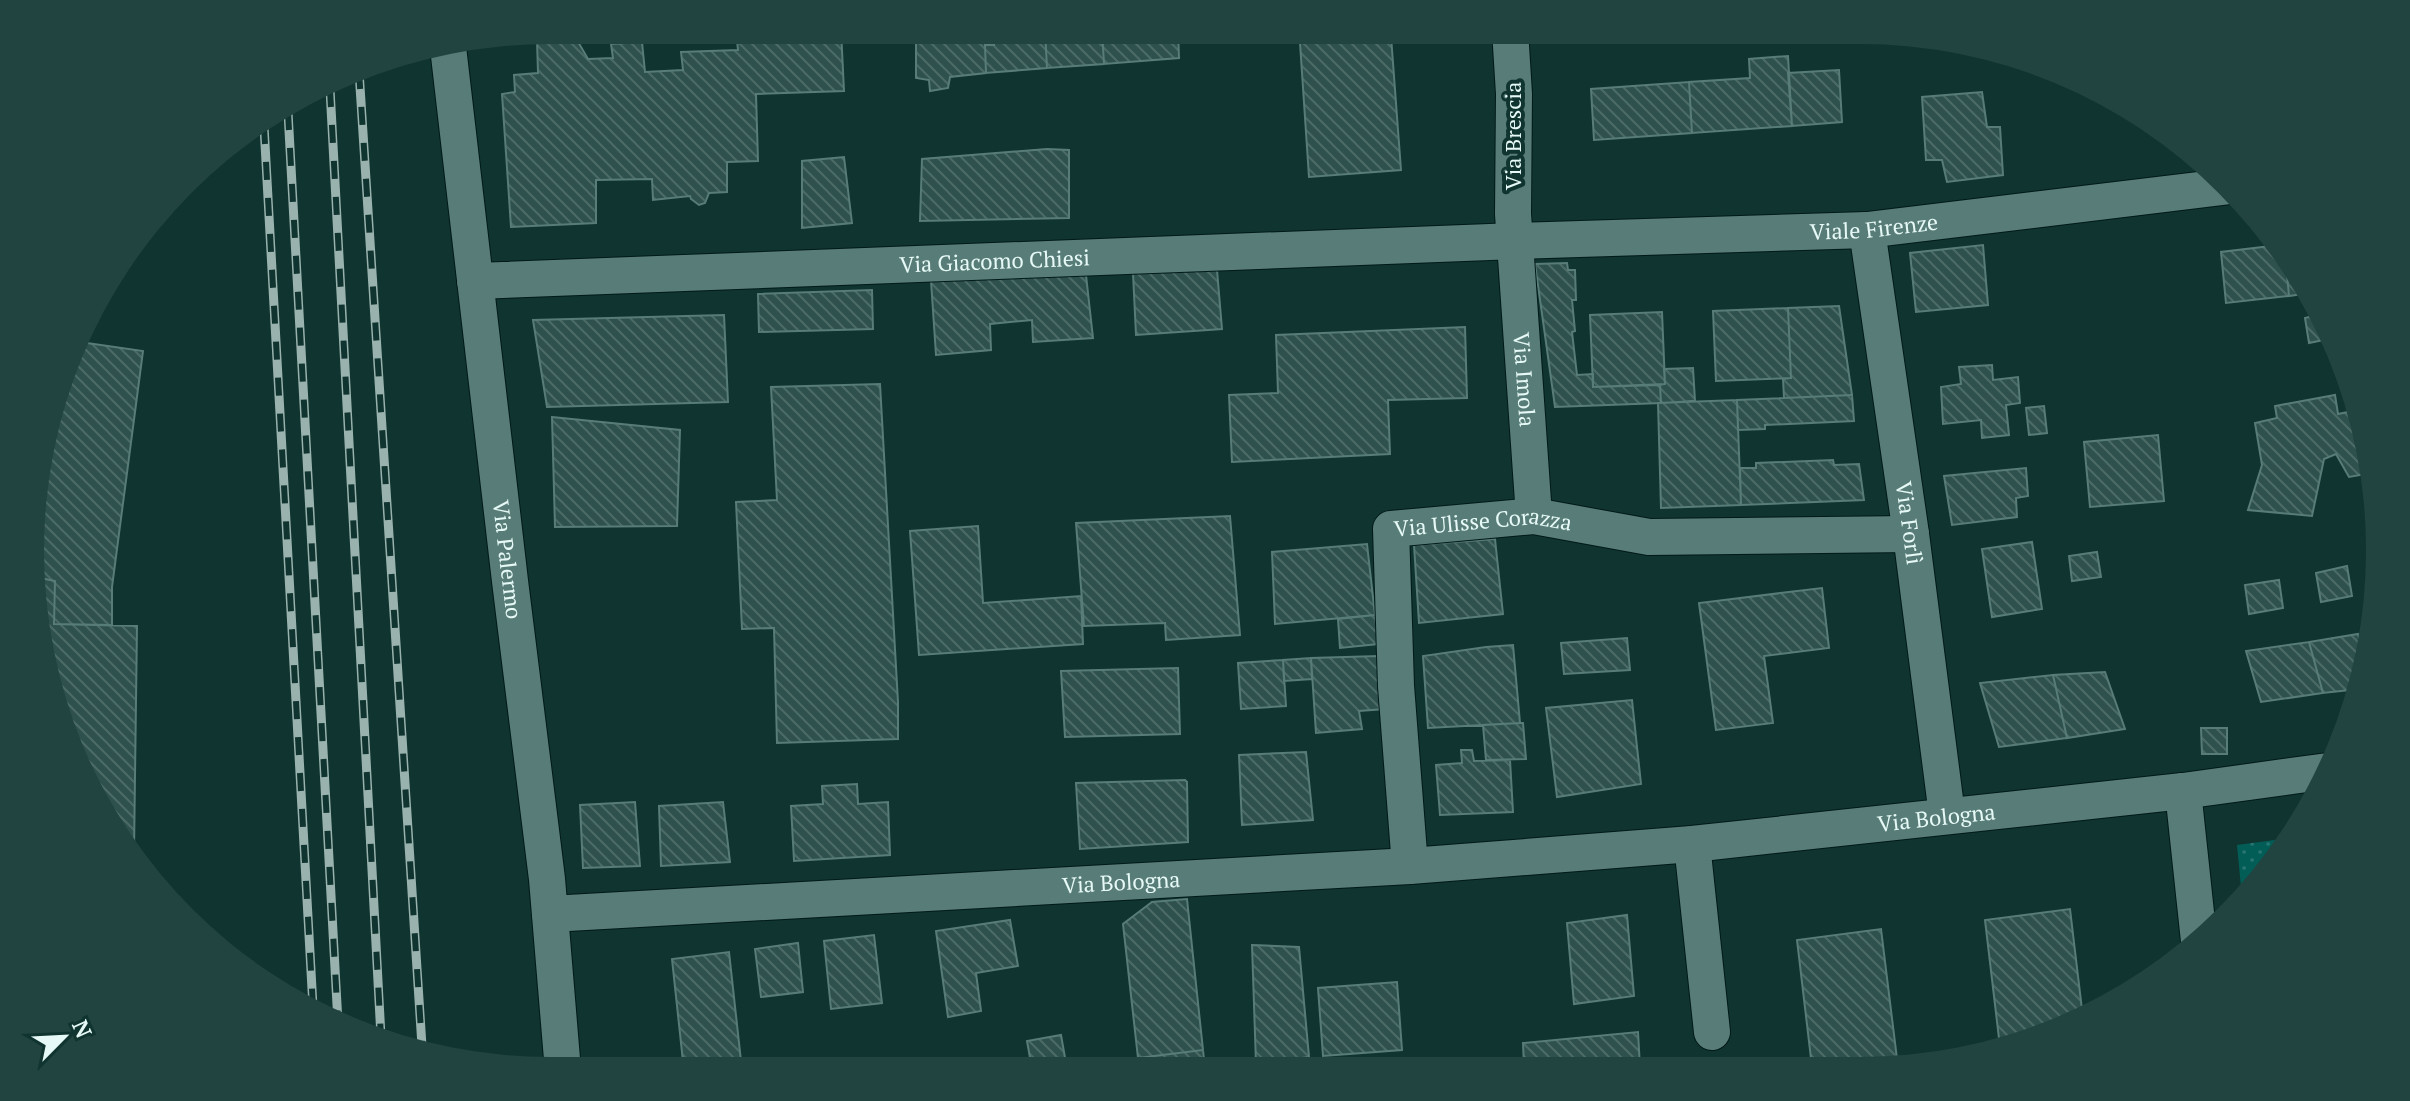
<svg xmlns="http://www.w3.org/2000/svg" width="2410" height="1101" font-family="'PT Serif',serif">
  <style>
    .grass { fill: url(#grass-dots) }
    .building { fill: url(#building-back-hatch); stroke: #587c78; stroke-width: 2 }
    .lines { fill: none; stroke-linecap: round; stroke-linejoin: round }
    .minor-casing { stroke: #011a18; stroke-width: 38 }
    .minor { stroke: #587c78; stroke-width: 36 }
    .rail-casing { stroke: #99b2ae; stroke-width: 9 }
    .rail { stroke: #103430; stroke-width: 6; stroke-dasharray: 18; stroke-linecap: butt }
    .labels { text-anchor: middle; stroke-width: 8; stroke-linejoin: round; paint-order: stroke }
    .street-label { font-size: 22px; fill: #e6f9f6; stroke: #103430 }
  </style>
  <defs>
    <pattern id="grass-dots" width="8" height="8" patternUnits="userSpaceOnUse" patternTransform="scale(2)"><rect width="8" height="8" fill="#025d57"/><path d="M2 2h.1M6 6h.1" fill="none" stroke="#277570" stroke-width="1.8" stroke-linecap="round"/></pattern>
    <pattern id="building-back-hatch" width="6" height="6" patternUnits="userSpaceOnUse" patternTransform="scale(2)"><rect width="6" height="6" fill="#2e514d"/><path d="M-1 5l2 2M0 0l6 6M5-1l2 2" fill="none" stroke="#4c6b67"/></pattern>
  </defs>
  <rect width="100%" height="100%" fill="#103430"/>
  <path class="grass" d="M2289,838l-16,29 -31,30 -5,-52z"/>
  <path class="building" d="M762,30h79l3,61 -88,3 2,67 -31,1v30l-18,1 -4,10 -6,2 -8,-6 -1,-3 -37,4 -1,-21 -56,1v43l-85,4 -9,-133 13,-2 -1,-17 24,-2 -1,-33h40l11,19 25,-1 -2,-14 31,-2 3,30 38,-2 -2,-18 57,-2 -2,-19z
    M916,30h69v3l9,-1v13h-9l1,28 -36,4 -2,11 -18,3 -1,-11 -13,-2z
    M985,30h60l2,38 -61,5 -1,-28h9v-13l-9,1z
    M1045,30h57l2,34 -57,4z
    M1102,30h76l1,28 -75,6z
    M1391,36l10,134 -92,7 -9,-134z
    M1788,56l4,70 -100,7 -3,-51 61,-4 -1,-19z
    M1839,70l3,52 -50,4 -4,-53z
    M1689,82l3,51 -98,7 -3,-51z
    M1982,92l5,35h13l3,48 -56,7 -5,-22h-16l-4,-63z
    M1047,149l22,1v68l-149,3 2,-62z
    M844,157l8,66 -50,5v-67z
    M1983,245l5,60 -72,7 -6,-59z
    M2279,245l6,7 4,44 -63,7 -5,-51z
    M2285,252l7,9 17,32 -20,3z
    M1567,263l1,7h7l1,30h-4l3,31 -3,1 5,43 16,-1v13l67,-2 1,18 -106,4 -20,-143z
    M1217,270l5,59 -86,6 -3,-62z
    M1086,275l7,63 -60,4 -1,-22 -42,4 1,26 -55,5 -5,-74z
    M872,290l1,39 -114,3 -1,-38z
    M1839,306l13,89 -68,3 -1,-19 8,-1 -3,-70z
    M1788,308l3,70 -75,3 -3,-70z
    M1662,312l3,72 -72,3 -3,-72z
    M2321,314l12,24 -24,5 -4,-25z
    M724,315l4,87 -181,5 -14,-87z
    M1465,327l2,71 -79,2 2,54 -158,8 -3,-67 49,-2 -2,-58z
    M80,342l63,9 -31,236v38l-58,-1 1,-43 -15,-3v-129z
    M1992,365l1,15 25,-3 2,26 -14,2 3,30 -27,3 -1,-18 -38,4 -2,-37 20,-3 -2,-17z
    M1693,368l2,33 -34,2 -1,-18 5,-1 -1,-15z
    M880,384l18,318v37l-121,4 -3,-115 -32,1 -6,-127 41,-2 -6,-113z
    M1852,395l2,26 -89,4v4l-27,1 -1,-30z
    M2335,395l3,19 20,-4 12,39 2,24 -23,4 -13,-23 -12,5 -12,57 -64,-6 14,-45 -7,-42 22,-5 -2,-12z
    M1737,400l4,105 -80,3 -3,-105z
    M2044,406l3,27 -18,2 -3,-27z
    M552,417l128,13 -3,96 -122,1z
    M2158,435l6,66 -74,6 -6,-65z
    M1833,460l1,5 25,-1 5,36 -123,5 -1,-37h16v-5z
    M2026,468l2,28 -12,2 1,19 -65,8 -8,-49z
    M1230,516l10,119 -74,5 -1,-17 -81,3 -8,-103z
    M978,526l5,77 98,-7 2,48 -164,11 -9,-124z
    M1495,539l8,75 -84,9 -5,-78z
    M2032,542l10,67 -50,8 -10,-68z
    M1367,544l8,71 -100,9 -3,-72z
    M2097,552l4,25 -29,4 -3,-25z
    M2347,566l5,30 -31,6 -5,-29z
    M40,578l15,3 -1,43 83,2 -3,226 -34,-42 -60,-158z
    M2279,580l4,28 -34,6 -4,-29z
    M1822,588l7,60 -65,8 9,67 -57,7 -17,-127z
    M1375,615l3,29 -38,4 -2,-29z
    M2358,634l8,32 -7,23 -36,4 -14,-51z
    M1627,638l3,32 -66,4 -3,-31z
    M2309,642l14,51 -62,9 -15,-51z
    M1513,645l7,78 -92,5 -5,-72 63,-9z
    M1379,656l6,53 -26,2 3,18 -46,4 -5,-75z
    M1311,658l1,21 -28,2 -1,-21z
    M1283,660l3,46 -45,3 -3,-46z
    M1178,668l2,66 -115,3 -4,-66z
    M2105,672l20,57 -58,9 -14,-63z
    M2053,675l14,63 -68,9 -19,-64z
    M1632,700l9,84 -84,13 -11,-89z
    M1520,723h3l3,36 -40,1 -3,-35z
    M2201,728h26v26h-25z
    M1461,750h11l2,11 36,-1 3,52 -73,3 -4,-50 26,-2z
    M1306,752l7,68 -71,5 -3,-70z
    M1185,780l2,2 1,60 -108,7 -4,-66z
    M857,784l1,20 30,-2 2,53 -96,6 -3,-55 32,-2 -1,-18z
    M635,802l5,64 -57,2 -3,-63z
    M723,802l7,60 -69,4 -2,-60z
    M1187,899l16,151 -65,8 -15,-134 29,-22z
    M2070,909l13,109 -24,13 -59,16 -15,-127z
    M1627,915l7,81 -60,8 -7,-81z
    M1010,920l8,46 -42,7 5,38 -33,6 -12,-86z
    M1881,929l17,138h-86l-15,-127z
    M874,935l8,68 -51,6 -7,-68z
    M798,943l5,49 -42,5 -6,-48z
    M1252,945l47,2 10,110 -53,7z
    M729,952l13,118 -58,1 -12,-112z
    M1397,982l5,68 -79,6 -5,-68z
    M1638,1032l2,35 -116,1 -1,-25z
    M1061,1035l6,34h-35l-5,-28z
    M1203,1050l2,19h-66l-1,-11z"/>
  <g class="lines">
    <g class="minor-casing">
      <g id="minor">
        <path id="s1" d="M1510,30l4,64 -1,120 21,302"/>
        <path id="s2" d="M448,47l62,534 37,298 16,192"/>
        <path id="s3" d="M1867,230l44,304 36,281"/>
        <path id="s4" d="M475,281l1041,-40 351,-11 364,-44"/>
        <path d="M2183,791l16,150"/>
        <path d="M1692,844l20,188"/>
        <path id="s5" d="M1410,866l-14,-180 -5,-157 143,-13 115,21 262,-3"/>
        <path id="s6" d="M550,914l860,-48 282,-22 491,-53 145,-20"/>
      </g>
    </g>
    <use href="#minor" class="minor"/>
    <g class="rail-casing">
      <path id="rail" d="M359,71l63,975
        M330,89l51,948
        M288,112l50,911
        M264,126l49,881"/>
    </g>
    <use href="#rail" class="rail"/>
  </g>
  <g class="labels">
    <g class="street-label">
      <text transform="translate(1513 136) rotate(-90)" y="8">Via Brescia</text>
      <text dy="8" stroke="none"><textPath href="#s4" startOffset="1400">Viale Firenze</textPath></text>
      <text dy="8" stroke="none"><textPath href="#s4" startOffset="520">Via Giacomo Chiesi</textPath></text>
      <text dy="8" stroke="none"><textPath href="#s1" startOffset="350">Via Imola</textPath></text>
      <text dy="8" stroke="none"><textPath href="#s3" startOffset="296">Via Forlì</textPath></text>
      <text dy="8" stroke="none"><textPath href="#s5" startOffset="430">Via Ulisse Corazza</textPath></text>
      <text dy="8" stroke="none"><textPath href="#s2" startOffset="516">Via Palermo</textPath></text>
      <text dy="8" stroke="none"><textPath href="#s6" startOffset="1390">Via Bologna</textPath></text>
      <text dy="8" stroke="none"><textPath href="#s6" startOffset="572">Via Bologna</textPath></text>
    </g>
  </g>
  <path d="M0 0H2410V1101H0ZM550 44H1860A506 506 0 0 1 2366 550V551A506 506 0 0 1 1860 1057H550A506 506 0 0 1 44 551V550A506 506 0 0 1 550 44Z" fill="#214440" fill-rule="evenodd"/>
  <g transform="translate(64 1037) rotate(66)" stroke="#103430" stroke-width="6" paint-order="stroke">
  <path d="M0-6L14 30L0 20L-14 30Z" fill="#e6f9f6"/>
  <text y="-12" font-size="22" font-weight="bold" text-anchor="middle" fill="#e6f9f6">N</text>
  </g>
</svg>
